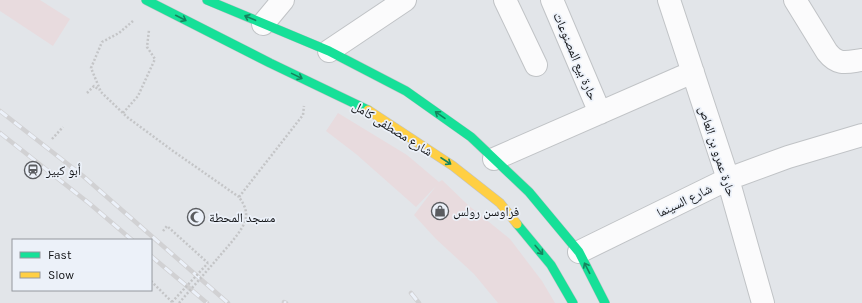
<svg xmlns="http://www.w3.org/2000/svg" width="862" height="303" font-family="Karla,'Noto Naskh Arabic',sans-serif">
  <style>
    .commercial { fill: #e8dbde }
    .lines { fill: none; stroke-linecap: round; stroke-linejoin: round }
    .street-casing { stroke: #c0c3c6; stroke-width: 24 }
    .fast-casing { stroke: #c0c3c6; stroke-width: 10 }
    .slow-casing { stroke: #c0c3c6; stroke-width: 10 }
    .path { stroke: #c4c5c7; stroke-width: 2.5; stroke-dasharray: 2 2; stroke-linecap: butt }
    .street { stroke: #fbfbfc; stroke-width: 22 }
    .fast { stroke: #16e098; stroke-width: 9 }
    .slow { stroke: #ffcf43; stroke-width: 9 }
    .rail-casing { stroke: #d1d1d3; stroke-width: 4.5 }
    .rail { stroke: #ecf1f9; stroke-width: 3; stroke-dasharray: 9; stroke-linecap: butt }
    .path-bridge { stroke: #c4c5c7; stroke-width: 2.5; stroke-dasharray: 2 2; stroke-linecap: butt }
    .oneway { stroke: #14845e }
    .labels { text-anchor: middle; stroke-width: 3.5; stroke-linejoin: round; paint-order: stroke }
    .street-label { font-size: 13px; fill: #111316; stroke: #ecf1f9 }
    .poi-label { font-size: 13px; fill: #111316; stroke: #ecf1f9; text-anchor: start }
  </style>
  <rect width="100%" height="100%" fill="#e2e5e9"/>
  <path class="commercial" d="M0,0h40l30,19 -17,27 -53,-35z
    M338,113l69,42 32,27 3,-2 26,25 42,34 32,42 13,22h-57l-24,-29 -38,-35 -22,-24 22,-29 -20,21 -60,-53 -30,-23z"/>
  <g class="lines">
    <g class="street-casing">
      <path id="street" d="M505,0l31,65
        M552,0l48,113
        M669,0l59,179 35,124
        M795,0l32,52c11,14 20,10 35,8
        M263,24l20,-24
        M329,51l76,-51
        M494,159l199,-87
        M579,252l149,-73 60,-22 74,-22"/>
    </g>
    <g class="fast-casing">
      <path id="fast" d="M146,0l124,63 98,47
        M207,0l122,51 77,40 65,46 58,55 50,60 26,51
        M517,224l34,41 22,38"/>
    </g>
    <g class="slow-casing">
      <path id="slow" d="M368,110l85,56 47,37 17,21"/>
    </g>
    <path class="path" d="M133,21l-14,12 -17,9 -11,26 10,24 26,25 46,34 66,46
      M87,93l7,-7 5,4
      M123,113l15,-17 17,-37 -8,-12 2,-17
      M52,139l11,-12
      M163,231l4,-5 41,37
      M218,258c8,-10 27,-29 28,-41 1,-8 -3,-14 -7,-20l64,-82 1,-9
      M151,281l21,21"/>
    <use href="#street" class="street"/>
    <use href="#fast" class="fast"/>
    <use href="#slow" class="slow"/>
    <g class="rail-casing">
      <path id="rail" d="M0,111l83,65 145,127
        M0,133l90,71 42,36
        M151,256l56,47
        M411,293l8,10
        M284,302l2,1"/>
    </g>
    <use href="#rail" class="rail"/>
    <path class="path-bridge" d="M172,302l36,-39
      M179,303l39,-45"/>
  </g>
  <defs><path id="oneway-shaft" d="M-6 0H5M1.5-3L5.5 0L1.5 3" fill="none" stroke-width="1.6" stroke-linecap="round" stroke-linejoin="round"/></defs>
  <g class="oneway">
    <use href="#oneway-shaft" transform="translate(181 18) rotate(27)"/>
    <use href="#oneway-shaft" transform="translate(250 18) rotate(-157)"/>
    <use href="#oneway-shaft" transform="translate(297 76) rotate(26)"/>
    <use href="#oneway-shaft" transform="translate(440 115) rotate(-145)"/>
    <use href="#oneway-shaft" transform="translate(446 161) rotate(33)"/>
    <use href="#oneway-shaft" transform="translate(539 250) rotate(50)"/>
    <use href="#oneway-shaft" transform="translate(587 268) rotate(-117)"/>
  </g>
  <defs>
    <g id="station-ring" transform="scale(0.9)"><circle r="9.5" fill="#ecf1f9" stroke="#5a5c60" stroke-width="1.5"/><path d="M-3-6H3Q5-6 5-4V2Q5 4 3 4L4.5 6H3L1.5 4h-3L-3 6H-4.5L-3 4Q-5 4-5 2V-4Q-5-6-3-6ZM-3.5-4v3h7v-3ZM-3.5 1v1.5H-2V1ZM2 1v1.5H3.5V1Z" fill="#5a5c60"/></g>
    <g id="shop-ring" transform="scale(0.9)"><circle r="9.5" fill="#ecf1f9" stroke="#5a5c60" stroke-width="1.5"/><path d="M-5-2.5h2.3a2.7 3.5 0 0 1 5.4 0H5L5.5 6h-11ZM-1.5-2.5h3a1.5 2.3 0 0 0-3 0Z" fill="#5a5c60"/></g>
    <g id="mosque-ring" transform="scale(0.9)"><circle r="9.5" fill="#ecf1f9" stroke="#5a5c60" stroke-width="1.5"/><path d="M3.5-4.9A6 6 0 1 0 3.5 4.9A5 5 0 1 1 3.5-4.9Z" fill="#5a5c60"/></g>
  </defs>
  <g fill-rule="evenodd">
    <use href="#station-ring" x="33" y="170"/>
    <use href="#shop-ring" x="440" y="211"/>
    <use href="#mosque-ring" x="196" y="217"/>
  </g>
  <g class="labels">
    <g class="street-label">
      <text transform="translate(576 56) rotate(67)" y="5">حارة بيع المصنوعات</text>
      <text transform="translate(393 128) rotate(32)" y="5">شارع مصطفى كامل</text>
      <text transform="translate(718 151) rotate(72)" y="5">حارة عمرو بن العاص</text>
      <text transform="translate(684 200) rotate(-26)" y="5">شارع السينما</text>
    </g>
    <g class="poi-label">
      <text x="46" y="175">أبو كبير</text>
      <text x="453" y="216">فراوسن رولس</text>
      <text x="209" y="222">مسجد المحطة</text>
    </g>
  </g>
  <rect x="12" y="239" width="140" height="52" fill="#ecf1f9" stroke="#94989e"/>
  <rect x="20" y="252" width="20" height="6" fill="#16e098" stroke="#94989e"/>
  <text x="48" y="259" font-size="12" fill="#111316">Fast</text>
  <rect x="20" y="272" width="20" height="6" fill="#ffcf43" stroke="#94989e"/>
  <text x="48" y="279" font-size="12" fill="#111316">Slow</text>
</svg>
